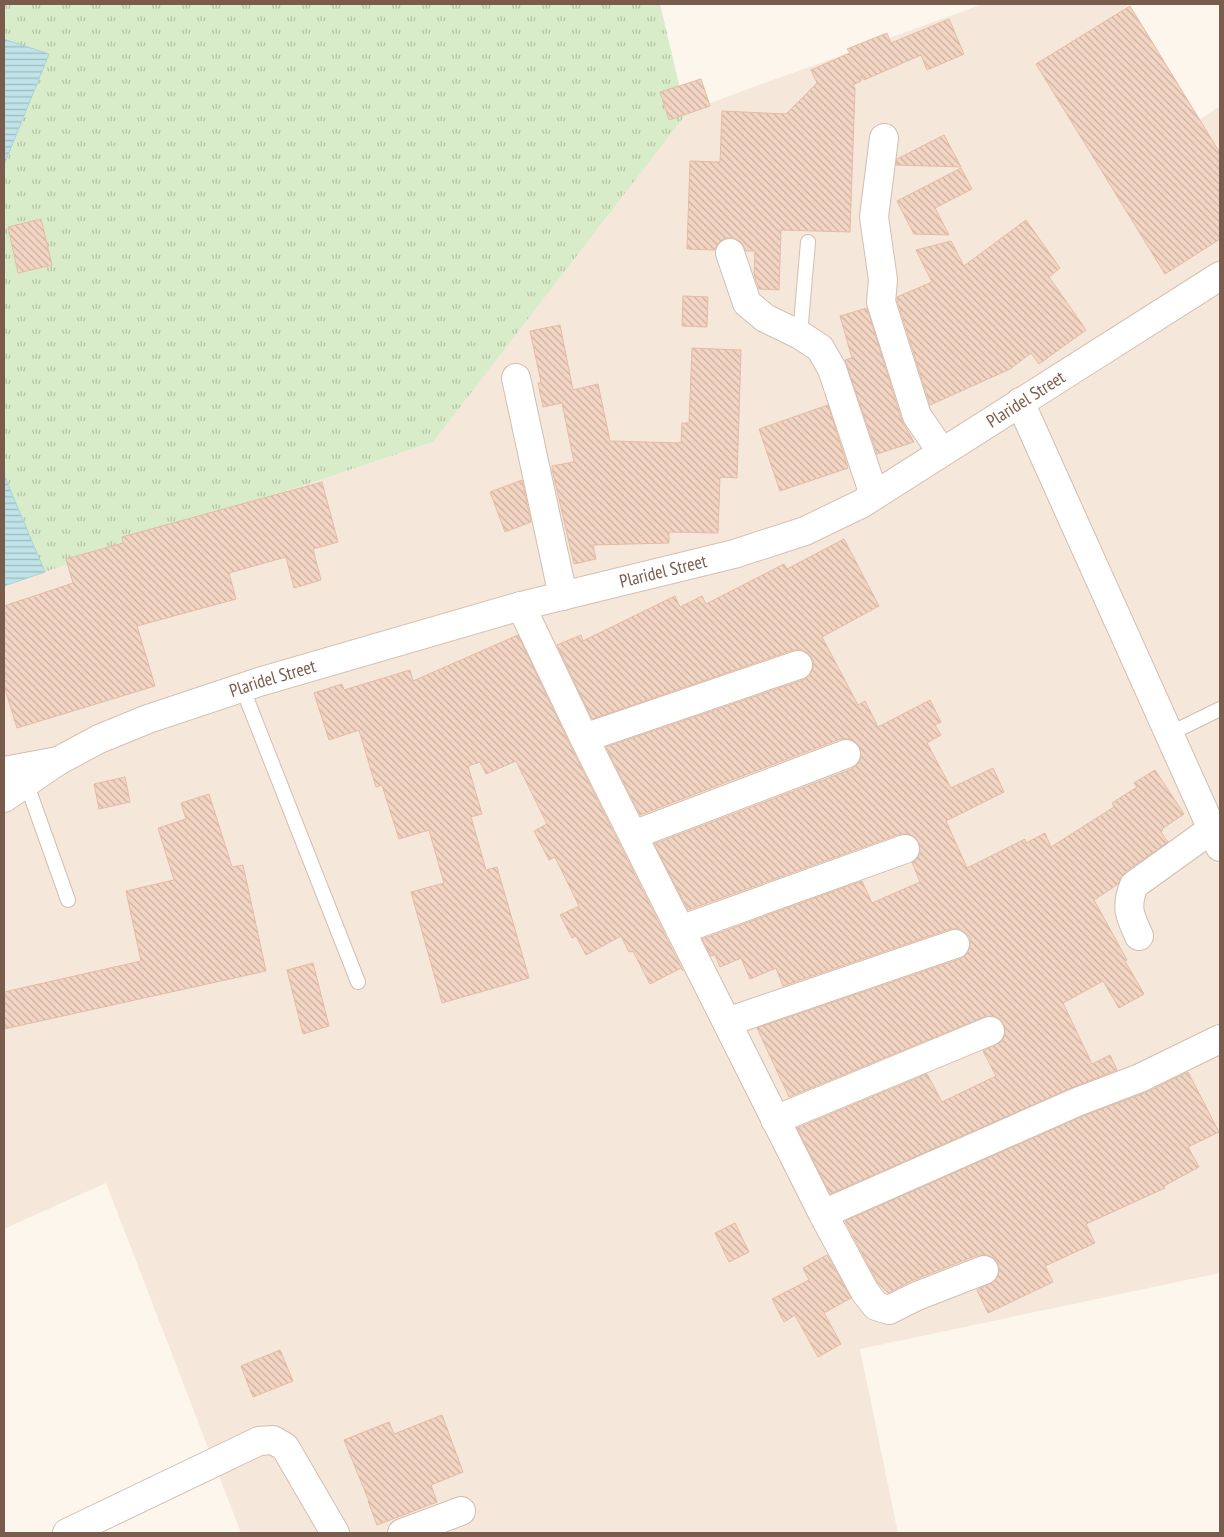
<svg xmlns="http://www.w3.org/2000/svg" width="1224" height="1537" font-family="'PT Sans Narrow',sans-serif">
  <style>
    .residential { fill: #f5e8da }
    .grass { fill: url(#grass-tufts) }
    .water { fill: url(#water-rules); stroke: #a5d3da }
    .building { fill: url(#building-back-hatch); stroke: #e6bba3 }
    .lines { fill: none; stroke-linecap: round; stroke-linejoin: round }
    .lane-casing { stroke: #d1beb0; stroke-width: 16 }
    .street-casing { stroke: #d1beb0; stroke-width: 30 }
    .secondary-casing { stroke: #d6c0b0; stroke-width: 30 }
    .lane { stroke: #fff; stroke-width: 14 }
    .street { stroke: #fff; stroke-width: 28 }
    .secondary { stroke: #fff; stroke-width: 28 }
    .labels { text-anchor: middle; stroke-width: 4; stroke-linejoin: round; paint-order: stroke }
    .street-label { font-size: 18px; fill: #7a5c4d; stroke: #fffaf3 }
  </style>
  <defs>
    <pattern id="grass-tufts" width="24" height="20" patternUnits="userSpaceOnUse" patternTransform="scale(1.25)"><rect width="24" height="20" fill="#d8ecc9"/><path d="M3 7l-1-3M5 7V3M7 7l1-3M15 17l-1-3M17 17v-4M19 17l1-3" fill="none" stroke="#b4c2a5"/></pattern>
    <pattern id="water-rules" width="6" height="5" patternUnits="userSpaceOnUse" patternTransform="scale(1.25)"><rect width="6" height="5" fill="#bfe3e8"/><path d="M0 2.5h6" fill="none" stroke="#a0bbbe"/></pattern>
    <pattern id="building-back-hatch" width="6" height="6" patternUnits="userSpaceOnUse" patternTransform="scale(1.25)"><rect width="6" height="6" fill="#f3d5c3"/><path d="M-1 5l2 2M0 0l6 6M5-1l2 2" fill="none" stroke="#cab0a1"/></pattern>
  </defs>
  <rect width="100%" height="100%" fill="#fdf6ec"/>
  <path class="residential" d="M983,4h142l66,121 29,-19v1167l-360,76 38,184h-657l-135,-350 -102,46v-643l429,-144 252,-330z"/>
  <path class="grass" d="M4,4h656l26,110 -253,328 -388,130 -41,-97v-310l44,-110 -44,-17z"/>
  <path class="water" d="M4,39l45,15 -45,111z
    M4,475l41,97 -41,14z"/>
  <path class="building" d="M1130,6l90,147v86l-55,35 -129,-210z
    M949,19l15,35 -37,16 -6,-15 -57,25 -3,-4v5l-8,4 2,4 -5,143 -69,-2 -2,60 -20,-1 -5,-15 1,-23h-9l-5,-9 -7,-4h-9l-7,5 -3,7 -28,-1 3,-88 30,1 2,-51 64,3 31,-31 -6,-13 39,-17 -3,-4 40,-16 4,10z
    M701,79l9,27 -41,14 -9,-28z
    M944,135l17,32 -65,-2 1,-6z
    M961,168l11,21 -37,19 14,27 -35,-1 -17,-33z
    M41,219l11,46 -34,8 -10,-46z
    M1026,220l34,48 -11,9 37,53 -47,34 -8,-11 -21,16 -80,36 -33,-105v-3l35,-15 -16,-32 35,-9 13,25z
    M683,296l25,1 -1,30 -25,-1z
    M867,308l35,113 12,21 -37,12 -32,-94 7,-2 -12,-42z
    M560,325l13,65 25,-6 12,57 71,2 1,-20h7l3,-75 49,2 -4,128 -17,-1 -2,56 -49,-1v11l-76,2 3,14 -22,5 -22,-95v-3l22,-4 -12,-59 -19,4 -5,-24 3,-1 -11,-51z
    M828,405l20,63 -68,23 -21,-62z
    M522,480l9,42 -26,10 -15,-40z
    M322,482l16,60 -25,7 8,31 -27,8 -8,-31 -57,16 7,26 -99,27 18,60 -138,42 -13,-42v-80l69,-23 -7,-24 57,-16 -1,-6z
    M844,539l35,67 -57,31 36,68 7,-4 13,26 52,-27 11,22 -6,3 6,10 -14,8 24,45 42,-20 11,24 -58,29 21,47 58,-29 1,4 19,-10 6,14 63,-40 -2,-4 25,-16 -3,-4 21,-13 29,44 -22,15 1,1 -2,2 7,10 -43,30 -7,12 -24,16 33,60 -2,1 19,33 -25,14 -16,-27 -40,22 29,61 18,-9 7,15 -46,18 -241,106 -33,-66 130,-54 15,28 54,-26 -13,-25 19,-10 3,-7 -1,-9 -4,-6 -7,-3 -9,1 -195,80 -32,-69 203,-69 6,-4 4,-8v-9l-4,-5 -8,-4h-8l-167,57 -7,-18 -26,11 -9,-21 -21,9 -5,-12 -4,1 -9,-17 160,-58 10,22 48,-21 -8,-20 5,-3 3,-7 -1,-9 -4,-6 -7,-3h-8l-212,76 -34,-66 198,-75 6,-5 3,-7 -1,-9 -5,-6 -6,-3h-9l-200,76 -34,-68 197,-67 6,-4 4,-8v-8l-4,-6 -8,-4h-8l-201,69 -35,-74 24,-10 2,6 92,-45 5,11 22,-11 4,8 78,-40 3,5z
    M518,635l52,110 113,226 -2,-3 -31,16 -17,-33 -4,1 -8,-16 -35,19 -10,-19 -4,2 -12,-23 19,-9 -24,-49 -6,3 -15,-29 13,-7 -31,-63 -30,13 -6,-12 -12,4 14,48 -11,3 15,53 11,-3 32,111 -87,25 -31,-111 33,-9 -15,-53 -30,9 -17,-54 -6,2 -17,-57 -30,10 -15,-47 28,-9 2,6 66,-20 3,11z
    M125,777l5,25 -31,7 -5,-25z
    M209,794l23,73 11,-2 23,106 -262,58v-37l137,-31 -15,-70 48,-11 -16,-52 28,-9 -5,-16z
    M313,963l16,63 -26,8 -16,-64z
    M1188,1072l31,60 -31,15 11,20 -35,19 1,2 -79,36 9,19 -50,23 8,16 -65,31 -11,-23 19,-10 3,-8 -1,-8 -5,-6 -6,-3h-9l-67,26 -23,12 -10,-10 -33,-62 238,-105 64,-24z
    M735,1223l14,29 -20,10 -14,-29z
    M827,1255l24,43 -27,15 17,31 -23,13 -23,-42 -11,7 -12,-23 37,-19 -6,-12z
    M280,1350l13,31 -40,16 -12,-31z
    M442,1415l21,57 -32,13 6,17 -60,23 -9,-24h1l-25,-61 45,-18 5,12z"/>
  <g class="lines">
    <g class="lane-casing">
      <path id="lane" d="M800,335l8,-93
        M242,687l116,295
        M1169,734l51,-25
        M26,782l42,118"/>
    </g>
    <g class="street-casing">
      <path id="street" d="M884,138l-10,79 9,63 -2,22 36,114 25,36
        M730,253l17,50 18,15 35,17 20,13 12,21 42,126
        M516,378l47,218
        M1020,402l200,445
        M521,606l63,132 239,476 42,78 11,14 13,4 28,-14 67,-26
        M584,738l214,-73
        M4,771l54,-10
        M633,835l213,-81
        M680,930l225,-81
        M1139,936c-9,-20 -14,-28 -5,-51l78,-56
        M727,1022l228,-78
        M775,1120l215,-89
        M823,1214l254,-112 63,-24 80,-39
        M67,1533l192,-92 14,-1 12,7 50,86
        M402,1533l59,-22"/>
    </g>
    <g class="secondary-casing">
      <g id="secondary">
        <path id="s1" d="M4,798l54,-37 41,-22 49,-20 111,-37 262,-76 213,-52 71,-23 56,-27 359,-228"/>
      </g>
    </g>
    <use href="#lane" class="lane"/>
    <use href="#street" class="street"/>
    <use href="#secondary" class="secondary"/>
  </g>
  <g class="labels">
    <g class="street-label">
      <text dy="6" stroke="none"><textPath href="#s1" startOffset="1106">Plaridel Street</textPath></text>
      <text dy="6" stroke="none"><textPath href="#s1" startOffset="701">Plaridel Street</textPath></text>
      <text dy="6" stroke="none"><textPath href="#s1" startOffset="296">Plaridel Street</textPath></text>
    </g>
  </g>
  <rect width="1224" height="1537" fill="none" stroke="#7a5c4d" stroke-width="10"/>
</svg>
